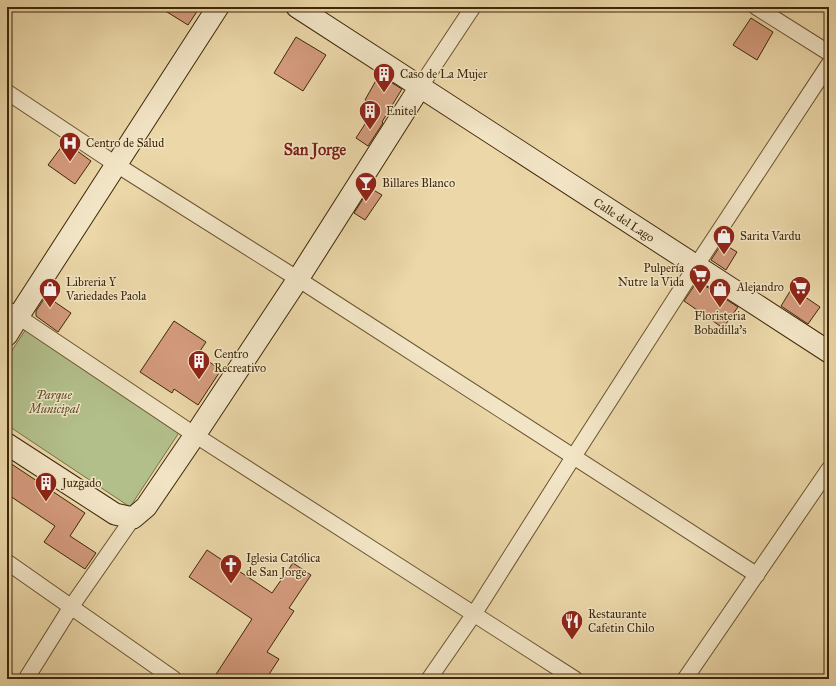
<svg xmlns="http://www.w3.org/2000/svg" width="836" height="686" font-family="'IM FELL Great Primer',serif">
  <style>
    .green { fill: #b2bf8b; stroke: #78734a }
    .building { fill: #d39a7c; stroke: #3e2708 }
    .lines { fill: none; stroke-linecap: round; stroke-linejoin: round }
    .street-casing { stroke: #695330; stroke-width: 17 }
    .secondary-casing { stroke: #3e2708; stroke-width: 23 }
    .street { stroke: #f2e5c6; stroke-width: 15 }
    .secondary { stroke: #f2e5c6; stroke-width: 21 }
    .labels { text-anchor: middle; stroke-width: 3; stroke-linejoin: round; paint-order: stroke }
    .poi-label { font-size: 12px; fill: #3e2708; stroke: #f2e5c6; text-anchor: start }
    .street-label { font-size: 12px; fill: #3e2708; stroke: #f2e5c6 }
    .park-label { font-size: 12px; font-style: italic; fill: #5b4d29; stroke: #f2e5c6 }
    .district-label { font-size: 16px; font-weight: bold; fill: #7a1f14; stroke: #f2e5c6 }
  </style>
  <rect width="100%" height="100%" fill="#ebd7a8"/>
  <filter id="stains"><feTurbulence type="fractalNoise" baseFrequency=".005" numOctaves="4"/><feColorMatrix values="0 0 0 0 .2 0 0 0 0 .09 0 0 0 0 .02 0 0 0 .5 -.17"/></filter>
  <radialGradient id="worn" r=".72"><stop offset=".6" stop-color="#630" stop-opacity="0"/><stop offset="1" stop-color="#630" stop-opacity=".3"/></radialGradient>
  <path class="green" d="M26,329l154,102 -50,76 -123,-82v-67z"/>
  <path class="building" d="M159,7h41l-12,18z
    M751,18l22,14 -16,28 -24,-15z
    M296,37l30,18 -23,36 -29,-18z
    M379,75l23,14 -20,33 1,1 -15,23 -12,-8 20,-31 -11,-7z
    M65,142l26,19 -16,23 -27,-19z
    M370,188l12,7 -17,25 -11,-7z
    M722,243l15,9 -11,18 -15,-10z
    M702,284l36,23 -15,21 -39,-27 10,-15z
    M792,288l28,19 -12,17 -27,-18z
    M46,296l25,17 -13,19 -22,-16v-5z
    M174,321l32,21 -8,12 23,16 -23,35 -24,-16 -2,4 -32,-21z
    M7,461l78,52 -15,23 26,17 -11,16 -41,-27 11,-16 -48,-32z
    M207,550l65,43 21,-30 18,12 -22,33 5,3 -27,41 12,7 -13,20h-53l39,-60 -63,-42z"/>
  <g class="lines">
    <g class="street-casing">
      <path id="street" d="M756,7l73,46
        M420,87l53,-80
        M7,92l110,73 181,114 459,296
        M7,309l188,126 380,244
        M7,562l167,117
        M26,679l45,-72 62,-89
        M429,679l45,-65 100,-158 122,-190 133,-202
        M685,679l144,-210"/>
    </g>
    <g class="secondary-casing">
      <path id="secondary" d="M297,7l532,345
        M7,335l16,-26 195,-302
        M7,444l108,70 18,4 13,-11 49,-72 103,-156 122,-192"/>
    </g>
    <use href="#street" class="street"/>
    <use href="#secondary" class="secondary"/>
  </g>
  <defs>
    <g id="building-pin" transform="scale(1.15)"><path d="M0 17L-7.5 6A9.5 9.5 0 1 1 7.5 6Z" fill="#8f2418" stroke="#f2e5c6"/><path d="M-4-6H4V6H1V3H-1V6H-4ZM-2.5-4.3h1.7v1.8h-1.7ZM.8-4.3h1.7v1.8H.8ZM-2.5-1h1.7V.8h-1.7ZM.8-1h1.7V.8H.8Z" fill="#fff"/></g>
    <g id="hospital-pin" transform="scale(1.15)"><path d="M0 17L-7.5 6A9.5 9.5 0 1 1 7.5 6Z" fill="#8f2418" stroke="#f2e5c6"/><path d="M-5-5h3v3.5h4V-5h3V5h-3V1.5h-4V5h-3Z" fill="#fff"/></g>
    <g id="bar-pin" transform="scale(1.15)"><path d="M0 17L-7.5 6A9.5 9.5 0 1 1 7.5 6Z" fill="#8f2418" stroke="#f2e5c6"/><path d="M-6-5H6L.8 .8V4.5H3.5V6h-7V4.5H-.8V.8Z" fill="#fff"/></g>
    <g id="shop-pin" transform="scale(1.15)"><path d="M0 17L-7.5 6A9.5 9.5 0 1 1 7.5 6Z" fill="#8f2418" stroke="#f2e5c6"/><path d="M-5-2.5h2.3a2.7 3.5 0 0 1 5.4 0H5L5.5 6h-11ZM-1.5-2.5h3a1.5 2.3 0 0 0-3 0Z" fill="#fff"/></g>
    <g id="supermarket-pin" transform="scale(1.15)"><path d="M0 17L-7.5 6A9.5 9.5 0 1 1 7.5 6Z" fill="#8f2418" stroke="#f2e5c6"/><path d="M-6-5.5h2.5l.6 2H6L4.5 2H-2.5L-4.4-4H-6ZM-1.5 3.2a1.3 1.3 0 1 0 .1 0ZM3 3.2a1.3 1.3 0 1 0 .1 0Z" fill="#fff"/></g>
    <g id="church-pin" transform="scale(1.15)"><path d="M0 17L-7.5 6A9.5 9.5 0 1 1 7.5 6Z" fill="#8f2418" stroke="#f2e5c6"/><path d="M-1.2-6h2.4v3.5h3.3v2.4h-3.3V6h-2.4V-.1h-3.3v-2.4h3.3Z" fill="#fff"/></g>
    <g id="restaurant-pin" transform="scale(1.15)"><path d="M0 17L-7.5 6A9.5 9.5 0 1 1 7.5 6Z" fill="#8f2418" stroke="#f2e5c6"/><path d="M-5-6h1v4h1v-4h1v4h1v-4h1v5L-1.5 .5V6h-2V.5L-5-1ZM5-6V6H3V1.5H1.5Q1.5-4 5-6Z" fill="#fff"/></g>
  </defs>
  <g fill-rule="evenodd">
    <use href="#building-pin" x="384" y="74"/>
    <use href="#building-pin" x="370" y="111"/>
    <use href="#hospital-pin" x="70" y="143"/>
    <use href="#bar-pin" x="366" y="183"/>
    <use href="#shop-pin" x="724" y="236"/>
    <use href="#supermarket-pin" x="700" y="275"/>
    <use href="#supermarket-pin" x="800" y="287"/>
    <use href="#shop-pin" x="50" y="289"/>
    <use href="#shop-pin" x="720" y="289"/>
    <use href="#building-pin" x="199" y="361"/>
    <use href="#building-pin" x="46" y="483"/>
    <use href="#church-pin" x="231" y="565"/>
    <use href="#restaurant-pin" x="572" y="621"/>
  </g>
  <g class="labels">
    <g class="poi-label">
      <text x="400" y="78">Caso de La Mujer</text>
      <text x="386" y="115">Enitel</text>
      <text x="86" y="147">Centro de Salud</text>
      <text x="382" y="187">Billares Blanco</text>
      <text x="740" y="240">Sarita Vardu</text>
      <text x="684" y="272" text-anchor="end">Pulpería<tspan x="684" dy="14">Nutre la Vida</tspan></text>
      <text x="66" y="286">Libreria Y<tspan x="66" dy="14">Variedades Paola</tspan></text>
      <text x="784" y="291" text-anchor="end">Alejandro</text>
      <text x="720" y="320" text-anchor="middle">Floristeria<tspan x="720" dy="14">Bobadilla's</tspan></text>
      <text x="214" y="358">Centro<tspan x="214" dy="14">Recreativo</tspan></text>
      <text x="62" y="487">Juzgado</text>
      <text x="246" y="562">Iglesia Católica<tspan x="246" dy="14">de San Jorge</tspan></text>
      <text x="588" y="618">Restaurante<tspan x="588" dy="14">Cafetin Chilo</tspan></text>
    </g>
    <g class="street-label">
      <text transform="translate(624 220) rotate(33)" y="4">Calle del Lago</text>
    </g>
    <g class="park-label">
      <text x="54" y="399">Parque<tspan x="54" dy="14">Municipal</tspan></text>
    </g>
    <g class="district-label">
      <text x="315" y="155">San Jorge</text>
    </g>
  </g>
  <rect width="836" height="686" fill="none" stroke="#ebd7a8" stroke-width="24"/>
  <rect x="8" y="8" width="820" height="670" fill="none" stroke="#3e2708" stroke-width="2"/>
  <rect x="12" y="12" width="812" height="662" fill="none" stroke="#3e2708"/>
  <rect width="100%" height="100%" filter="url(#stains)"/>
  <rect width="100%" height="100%" fill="url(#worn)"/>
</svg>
